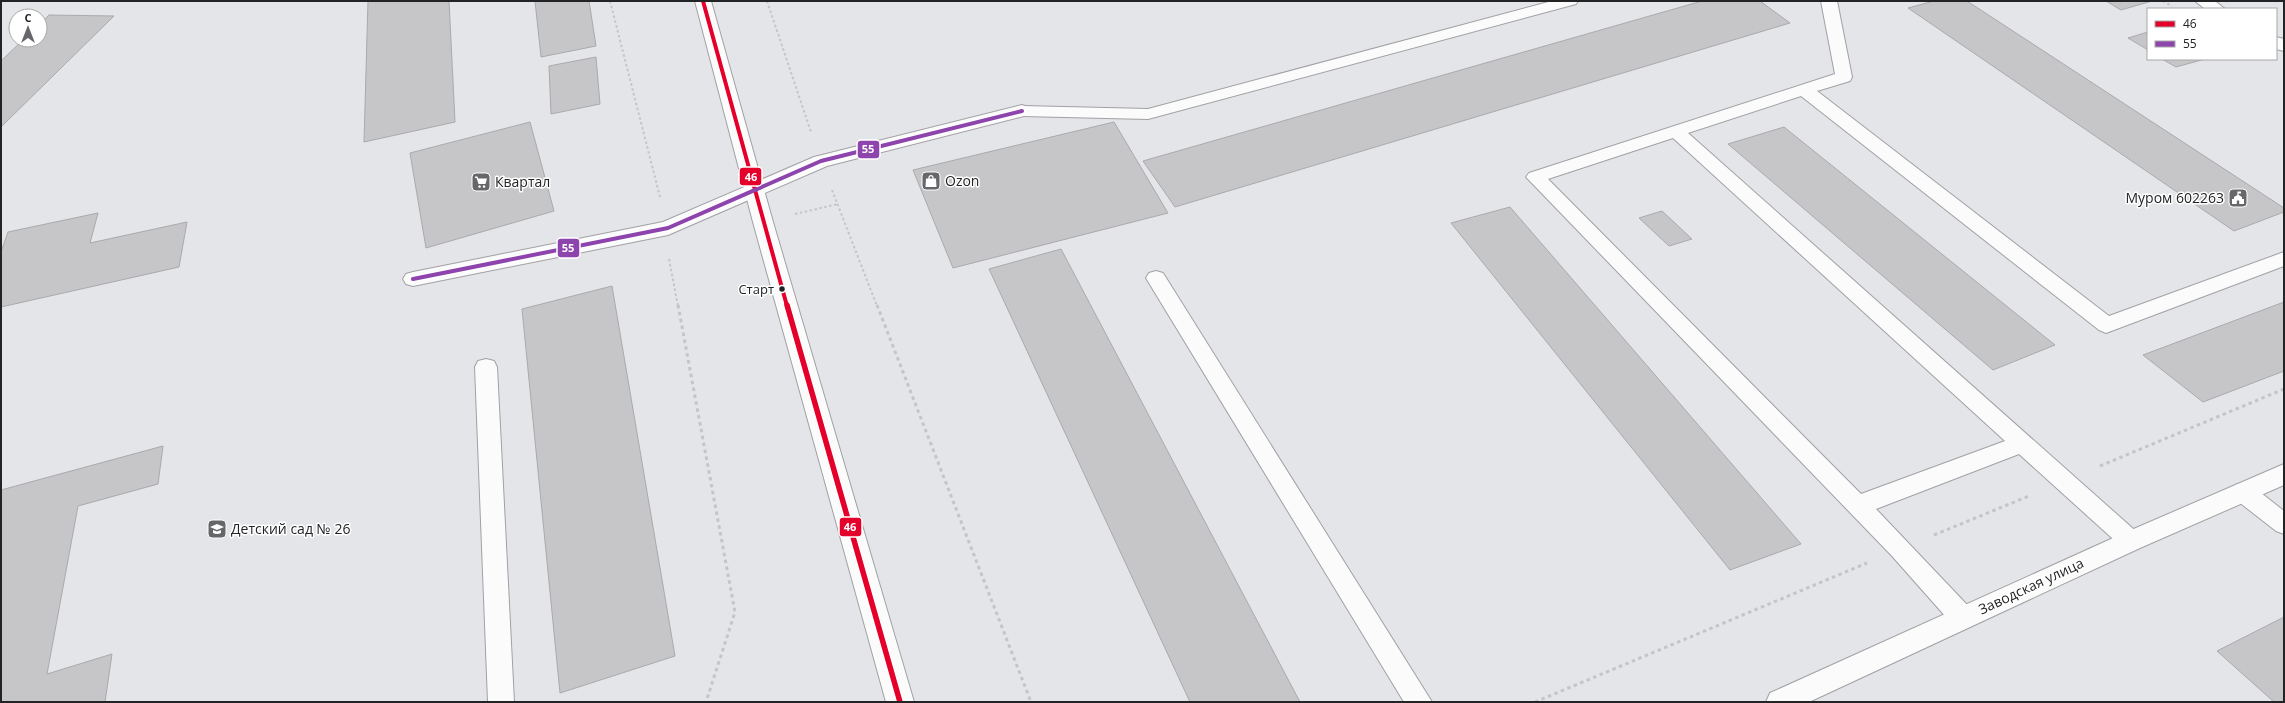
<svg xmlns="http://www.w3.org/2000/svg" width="2285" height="703" font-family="'Open Sans',sans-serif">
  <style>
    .building { fill: #c6c5c7; stroke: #aaa9ab }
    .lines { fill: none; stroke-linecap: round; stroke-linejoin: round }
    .service-casing { stroke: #a1a1a4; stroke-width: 2 }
    .minor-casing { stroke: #a1a1a4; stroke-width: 2 }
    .tertiary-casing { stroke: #a1a1a4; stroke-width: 2 }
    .path-far1 { stroke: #c5c5c6; stroke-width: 2; stroke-dasharray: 2.5 2.5; stroke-linecap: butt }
    .path { stroke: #c5c5c6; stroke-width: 3; stroke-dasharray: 3.5 3.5; stroke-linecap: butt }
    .service { fill: #fbfbfc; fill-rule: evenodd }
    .minor { fill: #fbfbfc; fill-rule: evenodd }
    .tertiary { fill: #fbfbfc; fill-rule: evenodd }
    .bus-1-far1-casing { stroke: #fff; stroke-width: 6 }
    .bus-1-casing { stroke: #fff; stroke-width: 8 }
    .bus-2-casing { stroke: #fff; stroke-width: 6 }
    .bus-1-far1 { stroke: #e4002b; stroke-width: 4 }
    .bus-1 { stroke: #e4002b; stroke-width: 5.5 }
    .bus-2 { stroke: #8e44ad; stroke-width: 4 }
    .bus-dot { fill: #222325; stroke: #fff; stroke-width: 1.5 }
    .labels { text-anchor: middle; stroke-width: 3; stroke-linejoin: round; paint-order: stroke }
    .bus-label { font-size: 13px; fill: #222325; stroke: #fff; text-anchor: end }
    .poi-label { font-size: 14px; fill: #222325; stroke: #fff; text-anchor: start }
    .street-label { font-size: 14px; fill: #222325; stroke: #fff }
    .line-badge { stroke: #fff; stroke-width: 1.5 }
    .badge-label { font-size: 11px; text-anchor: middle; font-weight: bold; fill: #fff }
  </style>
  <rect width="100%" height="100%" fill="#e4e5e9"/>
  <path class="building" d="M368,1h81l6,121 -91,20z
    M535,1h54l7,45 -55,11z
    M1702,1h58l30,22 -615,184 -32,-46z
    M1934,1h33l317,207v4l-50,19 -326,-223z
    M2106,1h46l-31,9z
    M49,15l65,1 -113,111v-66l22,-21h17v-16z
    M2148,32v18l-20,-12z
    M596,57l4,47 -49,10 -2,-48z
    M2162,59h43l-29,8z
    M530,122l24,89 -128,37 -16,-95z
    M1114,122l54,91 -215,55 -40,-98z
    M1784,127l271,218 -62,25 -265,-226z
    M1510,207l291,337 -71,26 -279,-347z
    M1662,211l30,28 -23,7 -30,-28z
    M98,213l-8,30 97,-21 -8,45 -178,40v-55l7,-20z
    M1061,249l239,453h-110l-201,-433z
    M612,286l63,370 -115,37 -38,-384z
    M2284,302v69l-81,31 -60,-47z
    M163,446l-5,38 -80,22 -31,168 65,-20 -7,48h-104v-212z
    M2284,617v85h-10l-57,-51z"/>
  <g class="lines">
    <g class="service-casing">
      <path id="service" d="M1552,1h26l-2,3 -428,115 -126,-3 -6,-1 -3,-4 3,-4 6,-1 126,3z
        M1821,1h16l15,76 -2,4 -33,10 292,225 175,-64v14l-178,67 -7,-3 -298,-234 -113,37 451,401 4,7 -4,7 -8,3 -8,-3 -104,-94 -143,55 96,101 4,8 -4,8 -9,3 -9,-3 -62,-70 -366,-379 3,-4 306,-99zM1673,138l332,303 -144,53 -313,-315z
        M1156,271l7,2 269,429h-28l-258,-424 3,-5z
        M486,359l8,2 3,6 17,335h-26l-13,-335 3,-6z
        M2243,483l8,2 33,26v23l-8,-3 -41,-32 -4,-7 4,-7z"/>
    </g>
    <g class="minor-casing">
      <path id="minor" d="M1022,105l6,2 3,4 -3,4 -201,51 -159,69 -255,51 -7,-2 -3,-5 3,-5 7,-2 250,-50 151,-65z"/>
    </g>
    <g class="tertiary-casing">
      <path id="tertiary" d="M695,1h16l62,221 141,480h-28l-133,-480z
        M2195,1h20l10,8h-20z
        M2276,37l8,2v12l-8,-2z
        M2284,464v21l-144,63 -331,154h-43l4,-9 352,-159z"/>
    </g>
    <path class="path-far1" d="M610,1l50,196
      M767,1l44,131
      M2163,1l9,5
      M832,190l45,116
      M795,214l43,-10
      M669,259l9,47"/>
    <path class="path" d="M678,305l57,307 -29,90
      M877,305l154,397
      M2100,466l184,-77
      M1934,535l95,-39
      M1535,702l332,-139"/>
    <use href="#service" class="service"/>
    <use href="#minor" class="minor"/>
    <use href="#tertiary" class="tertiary"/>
    <g class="bus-1-far1-casing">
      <path id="bus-1-far1" d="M703,1l84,305"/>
    </g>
    <g class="bus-1-casing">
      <path id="bus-1" d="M787,305l113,397"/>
    </g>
    <g class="bus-2-casing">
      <path id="bus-2" d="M413,279l255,-51 153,-67 201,-50"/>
    </g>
    <use href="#bus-1-far1" class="bus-1-far1"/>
    <use href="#bus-1" class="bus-1"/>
    <use href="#bus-2" class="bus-2"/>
  </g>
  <defs>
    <g id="shop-square" transform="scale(1)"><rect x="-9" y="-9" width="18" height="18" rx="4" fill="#66676a" stroke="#fff"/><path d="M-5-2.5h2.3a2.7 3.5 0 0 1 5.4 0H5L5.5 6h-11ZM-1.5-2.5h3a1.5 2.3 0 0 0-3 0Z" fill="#fff"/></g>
    <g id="supermarket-square" transform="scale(1)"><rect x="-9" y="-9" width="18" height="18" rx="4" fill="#66676a" stroke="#fff"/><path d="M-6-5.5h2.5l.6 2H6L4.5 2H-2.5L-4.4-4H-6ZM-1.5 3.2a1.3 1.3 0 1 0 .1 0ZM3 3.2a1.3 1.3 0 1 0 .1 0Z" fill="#fff"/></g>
    <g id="civic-square" transform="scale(1)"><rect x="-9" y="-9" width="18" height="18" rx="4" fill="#66676a" stroke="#fff"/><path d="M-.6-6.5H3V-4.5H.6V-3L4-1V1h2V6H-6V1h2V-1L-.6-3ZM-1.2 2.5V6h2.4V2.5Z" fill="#fff"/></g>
    <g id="school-square" transform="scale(1)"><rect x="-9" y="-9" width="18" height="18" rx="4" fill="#66676a" stroke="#fff"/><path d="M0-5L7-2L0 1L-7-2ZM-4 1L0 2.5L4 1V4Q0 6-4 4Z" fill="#fff"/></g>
  </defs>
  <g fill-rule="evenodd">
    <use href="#shop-square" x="931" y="181"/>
    <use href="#supermarket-square" x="481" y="182"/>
    <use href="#civic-square" x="2238" y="198"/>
    <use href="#school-square" x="217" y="529"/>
  </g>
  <circle class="bus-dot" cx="782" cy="289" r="3.5"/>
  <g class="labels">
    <g class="bus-label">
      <text x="774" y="294">Старт</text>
    </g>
    <g class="poi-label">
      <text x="945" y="186">Ozon</text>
      <text x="495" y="187">Квартал</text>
      <text x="2224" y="203" text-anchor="end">Муром 602263</text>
      <text x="231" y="534">Детский сад № 26</text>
    </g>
    <g class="street-label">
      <text transform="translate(2031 586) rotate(-25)" y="5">Заводская улица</text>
    </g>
  </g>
  <g class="line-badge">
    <rect x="857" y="140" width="23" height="19" rx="4" fill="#8e44ad"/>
    <rect x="739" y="167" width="23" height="19" rx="4" fill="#e4002b"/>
    <rect x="557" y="238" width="23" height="20" rx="4" fill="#8e44ad"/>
    <rect x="839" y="517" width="23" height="20" rx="4" fill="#e4002b"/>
  </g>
  <g class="badge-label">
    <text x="868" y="153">55</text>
    <text x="751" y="181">46</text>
    <text x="568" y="252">55</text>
    <text x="850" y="531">46</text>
  </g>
  <rect width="2285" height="703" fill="none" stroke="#222325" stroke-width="4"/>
  <rect x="2147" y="8" width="130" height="52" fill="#ffffff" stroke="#a7a7a8"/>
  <rect x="2155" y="21" width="20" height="6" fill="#e4002b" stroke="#a7a7a8"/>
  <text x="2183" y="28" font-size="12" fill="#222325">46</text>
  <rect x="2155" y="41" width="20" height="6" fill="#8e44ad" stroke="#a7a7a8"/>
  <text x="2183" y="48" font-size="12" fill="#222325">55</text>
  <g transform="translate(28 28)"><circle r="19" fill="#ffffff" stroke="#a7a7a8"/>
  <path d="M0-3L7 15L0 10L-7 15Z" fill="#66676a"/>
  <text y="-6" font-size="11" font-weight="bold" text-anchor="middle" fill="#222325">С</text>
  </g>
</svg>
